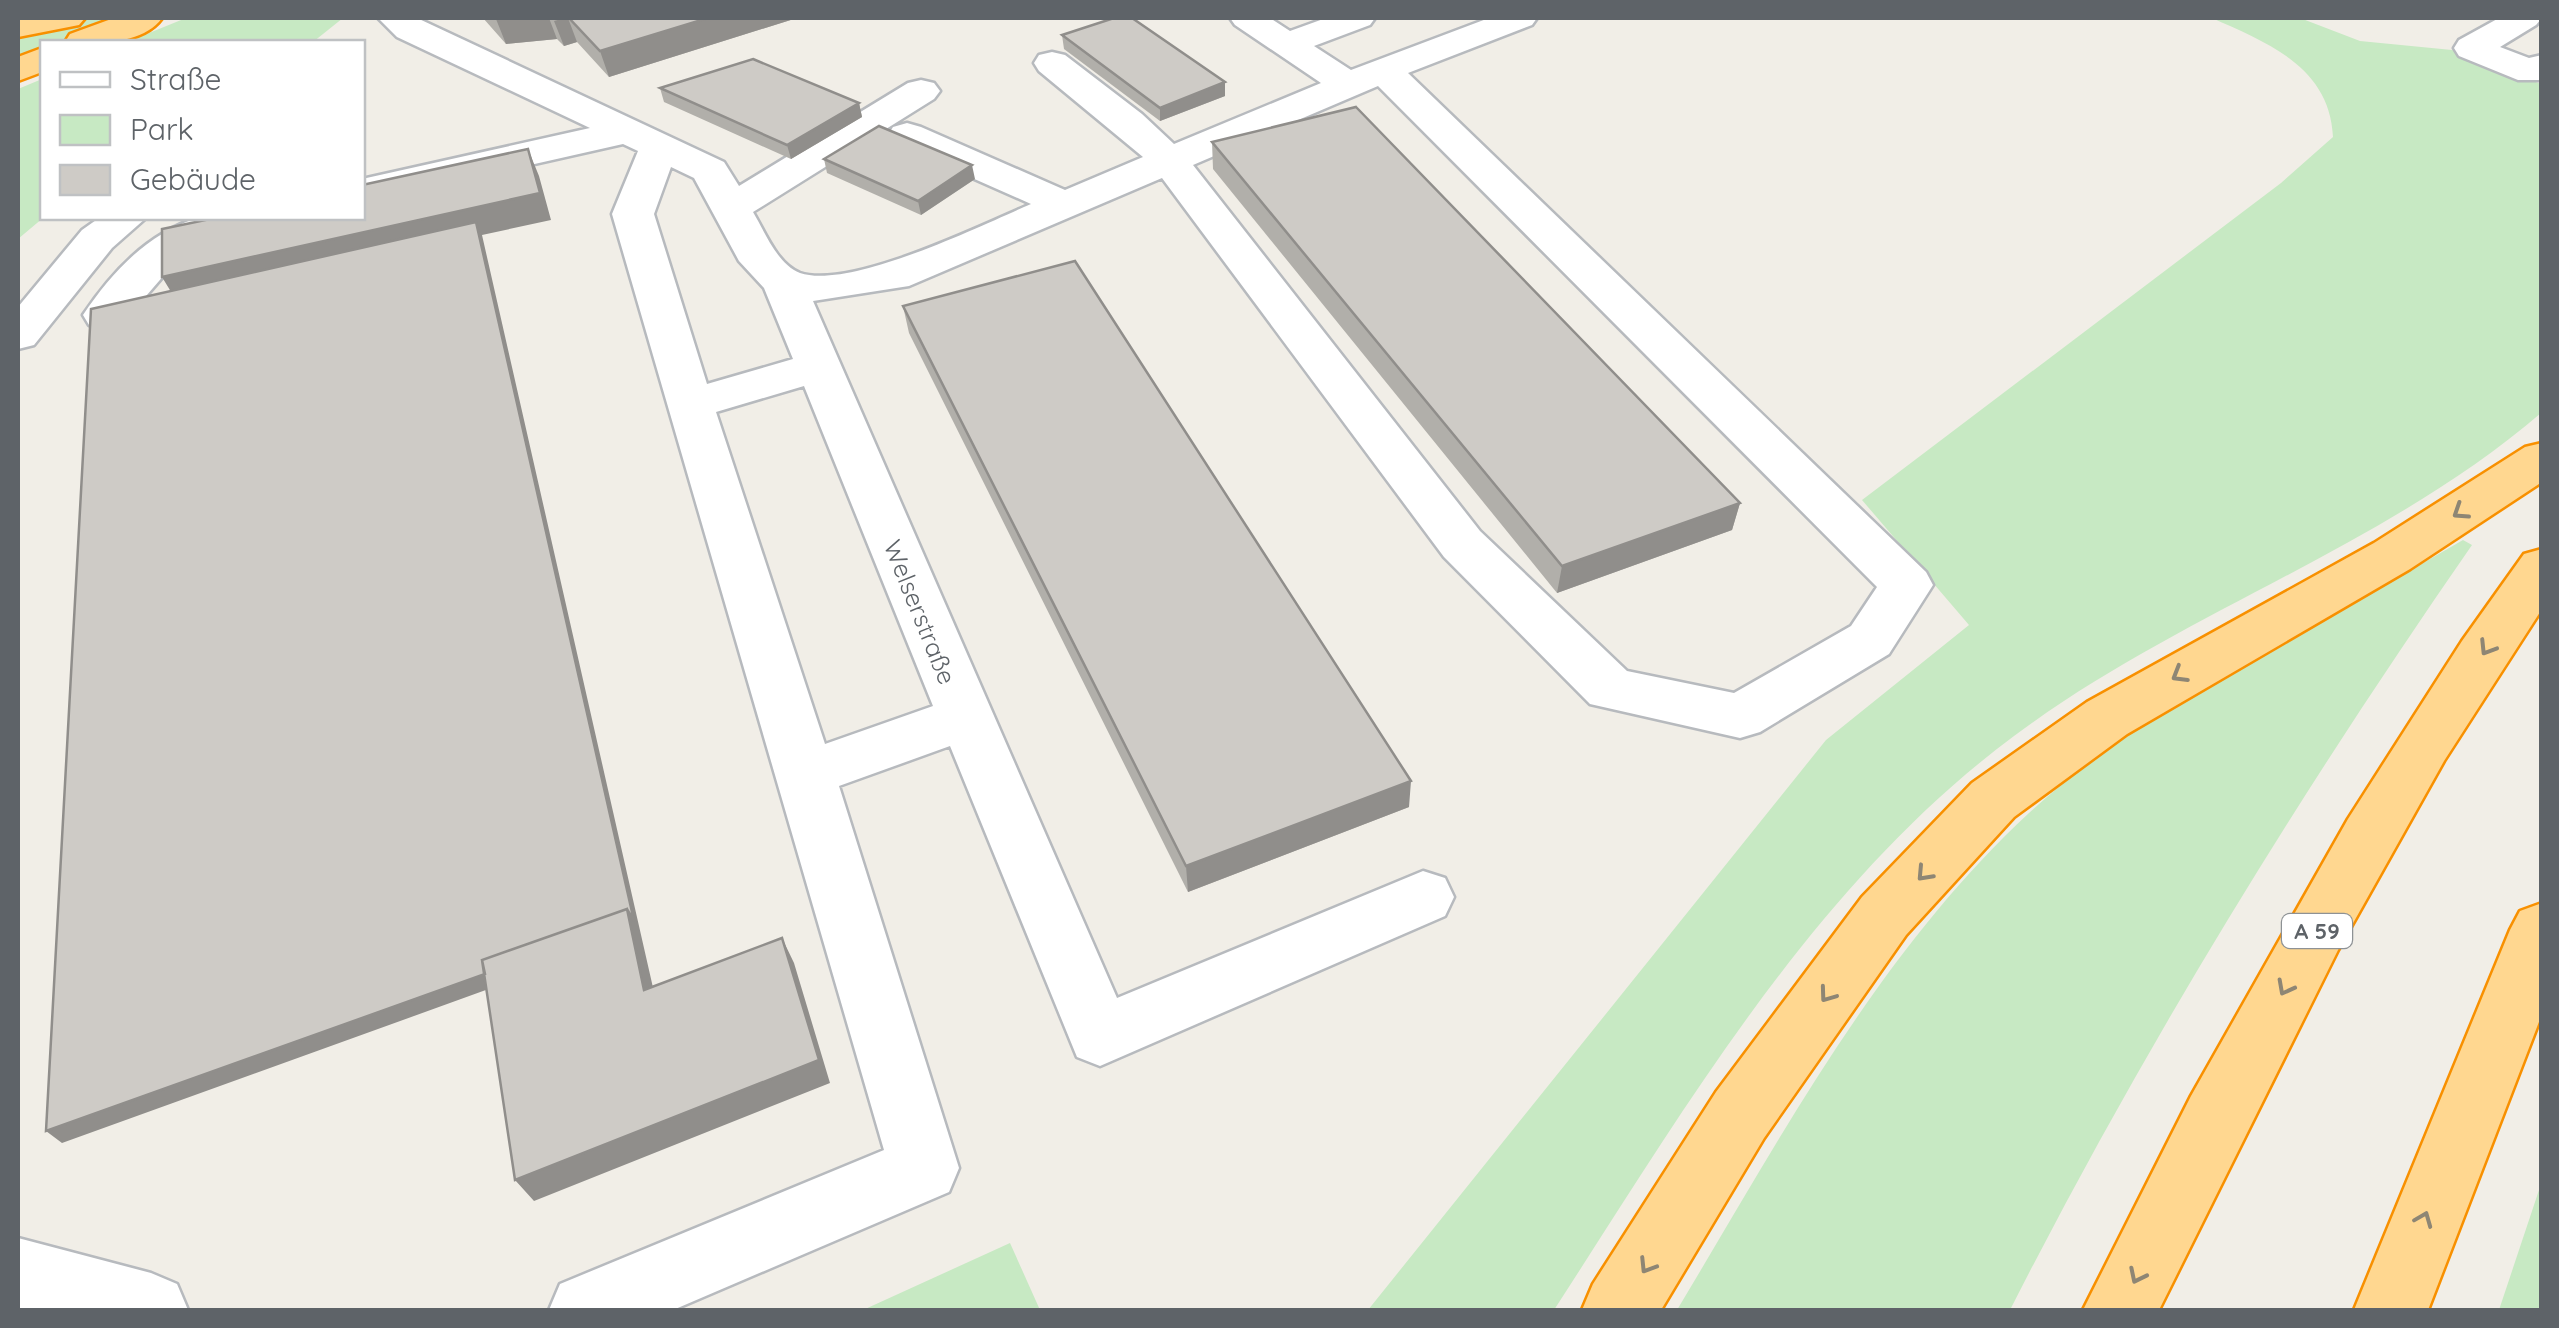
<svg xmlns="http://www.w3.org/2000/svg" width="2559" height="1328" font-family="Quicksand,sans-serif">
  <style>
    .green { fill: #c7e9c3 }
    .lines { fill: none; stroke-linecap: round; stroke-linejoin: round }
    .minor-casing { stroke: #b7babe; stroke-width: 5 }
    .highway-casing { stroke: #f89000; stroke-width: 5 }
    .minor { fill: #fff; fill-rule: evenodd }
    .highway { fill: #ffd790; fill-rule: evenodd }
    .wall { fill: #b1afaa }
    .shaded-wall { fill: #908e8b }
    .building { fill: #cecbc6; stroke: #908e8b; stroke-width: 2.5 }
    .oneway { stroke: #8e8674 }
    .labels { text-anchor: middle; stroke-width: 10; stroke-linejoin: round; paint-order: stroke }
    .shield { fill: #fff; stroke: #8e9295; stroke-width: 2.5 }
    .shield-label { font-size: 22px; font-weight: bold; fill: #5e6368 }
    .street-label { font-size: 25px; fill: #5e6368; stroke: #fff }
  </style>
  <rect width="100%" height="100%" fill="#f1eee7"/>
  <path class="green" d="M93,18h40l-64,24h-27v11l-24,11v-31z
    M186,18h157l-30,24h-186z
    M2212,18h88l60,23 92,9 89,34v329c-157,135 -361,199 -527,323 -199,148 -327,369 -460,574h-186l458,-570 143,-115 -107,-125 419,-317 52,-46c-3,-70 -65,-94 -121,-119z
    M42,79l1,139 -25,21v-150z
    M2463,540l9,5c-170,245 -327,499 -462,765h-333c104,-173 202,-358 352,-497 126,-116 288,-187 434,-273z
    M2541,1184v126h-42z
    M1010,1243l30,67h-177z"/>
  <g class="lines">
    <g class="minor-casing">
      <path id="minor" d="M378,18h39l307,144 15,24 169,-103 13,-3 13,3 6,8 -6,8 -181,113c12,20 24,52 47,61 50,17 182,-48 231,-69l-138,-61 -5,-8 5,-8 14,-4 14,4 144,63 78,-33 -104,-86 -5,-8 5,-8 13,-3 13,3 77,59 32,30 147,-61 -86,-58 -5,-7h40l20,13 36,-13h49l-5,7 -56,21 37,24 138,-52h48l-5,7 -124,48 518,499 7,13 -44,69 -129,78 -20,6 -150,-34 -146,-147 -282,-379 -253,108 -96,15 304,697 306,-127 22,7 9,19 -9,19 -345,150 -23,-9 -127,-311 -111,40 120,382 -10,24 -276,118h-124l11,-26 324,-134 -272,-936 26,-63 -15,-7 -261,59v-24l228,-51 -193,-91zM1378,86l499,501 -26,39 -117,67 -107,-22 -147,-140 -287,-366zM671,167l23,11 45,83 25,27 29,71 -86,25 -53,-170zM804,386l129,320 -108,38 -109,-332z
        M2499,18h43l-6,7 -36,22 29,11 13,-3v25h-24l-59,-24 -5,-8 5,-8z
        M99,218h47l-34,30 -78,97 -16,4v-42l64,-77z
        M197,218h68l-6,9 -49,14 -32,18 -57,66 -16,3 -16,-3 -6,-10c29,-43 64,-81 114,-97z
        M18,1238l133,35 26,11 11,26h-170z"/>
    </g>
    <g class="highway-casing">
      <path id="highway" d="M18,18h67l-6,7 -61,12z
        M114,18h48c-19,27 -68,26 -97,24l5,-8z
        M42,48v24l-24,9v-24z
        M2542,443v39l-132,87 -283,165 -113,83 -108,118 -142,203 -103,172h-79l11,-26 123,-192 146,-195 110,-114 115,-81 287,-159 151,-96z
        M2542,549v60l-98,152 -106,189 -179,360h-76l108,-214 157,-277 114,-178 62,-87z
        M2542,903v111l-114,296h-74l156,-380 10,-19z"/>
    </g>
    <use href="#minor" class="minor"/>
    <use href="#highway" class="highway"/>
  </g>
  <path class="wall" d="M483,18h314l-188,59 -32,-35 -13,4 -7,-7 -51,5z
    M1062,35l163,47v14l-65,25 -96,-72z
    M660,88l199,15 3,14 -71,42 -127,-57z
    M1212,142l528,361 -8,27 -175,63 -344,-424z
    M824,159l151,20 -54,36 -94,-42z
    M903,306l506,501 -221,85 -279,-559z"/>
  <path class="shaded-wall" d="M508,18h41l8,21 -51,5 -10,-25z
    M565,18h3l9,24 -13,4 -10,-25z
    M708,18h89l-188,59 -9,-26z
    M1225,82v14l-65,25v-13z
    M859,103l3,14 -71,42 -4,-14z
    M528,149l11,27 12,44 -69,15 177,779 -15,-24 -11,-53 -571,206 -16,-12 581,-222 -148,-673 -300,69 -17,-28z
    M972,165l3,14 -54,36 -3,-14z
    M1740,503l-8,27 -175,63 5,-27z
    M1411,781l-2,26 -221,85 -2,-26z
    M782,938l12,25 36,120 -296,118 -19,-21z"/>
  <path class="building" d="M569,18h139l-108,33z
    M1114,18h18l93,64 -65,26 -98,-73z
    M753,59l106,44 -72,42 -127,-57z
    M1356,107l384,396 -178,63 -350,-424z
    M879,126l93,39 -54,36 -94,-42z
    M528,149l12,44 -378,84v-48l53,-11h147v-33z
    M476,222l158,699 -7,-12 -145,51 3,14 -439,157 45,-822z
    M1075,261l336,520 -225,85 -283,-560z
    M627,909l17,81 138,-52 37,122 -304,120 -33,-220z"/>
  <defs><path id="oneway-chevron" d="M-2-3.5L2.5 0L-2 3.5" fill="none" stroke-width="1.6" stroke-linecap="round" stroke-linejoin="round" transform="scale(2.5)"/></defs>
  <g class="oneway">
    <use href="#oneway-chevron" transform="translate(2460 512) rotate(147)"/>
    <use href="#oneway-chevron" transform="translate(2487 648) rotate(122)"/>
    <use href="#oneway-chevron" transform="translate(2179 675) rotate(149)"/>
    <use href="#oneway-chevron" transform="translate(1924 874) rotate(133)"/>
    <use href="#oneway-chevron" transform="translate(2285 988) rotate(118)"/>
    <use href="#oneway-chevron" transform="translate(1827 995) rotate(126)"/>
    <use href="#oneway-chevron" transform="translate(2424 1219) rotate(-68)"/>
    <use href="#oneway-chevron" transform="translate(1647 1266) rotate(122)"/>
    <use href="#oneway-chevron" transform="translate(2137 1276) rotate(116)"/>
  </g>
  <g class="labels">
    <rect class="shield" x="2282" y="914" width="70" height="34" rx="8"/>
    <g class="shield-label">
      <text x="2317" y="939">A 59</text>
    </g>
    <g class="street-label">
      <text transform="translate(920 612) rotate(68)" y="9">Welserstraße</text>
    </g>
  </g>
  <rect width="2559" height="1328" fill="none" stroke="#5e6368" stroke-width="40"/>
  <rect x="40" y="40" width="325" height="180" fill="#ffffff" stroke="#bfc1c3" stroke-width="2.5"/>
  <rect x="60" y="72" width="50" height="15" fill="#ffffff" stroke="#bfc1c3" stroke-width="2.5"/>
  <text x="130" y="90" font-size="30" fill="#5e6368">Straße</text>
  <rect x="60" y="115" width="50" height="30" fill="#c7e9c3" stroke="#bfc1c3" stroke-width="2.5"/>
  <text x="130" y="140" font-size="30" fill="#5e6368">Park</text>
  <rect x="60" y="165" width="50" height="30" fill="#cecbc6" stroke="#bfc1c3" stroke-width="2.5"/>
  <text x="130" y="190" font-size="30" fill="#5e6368">Gebäude</text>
</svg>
